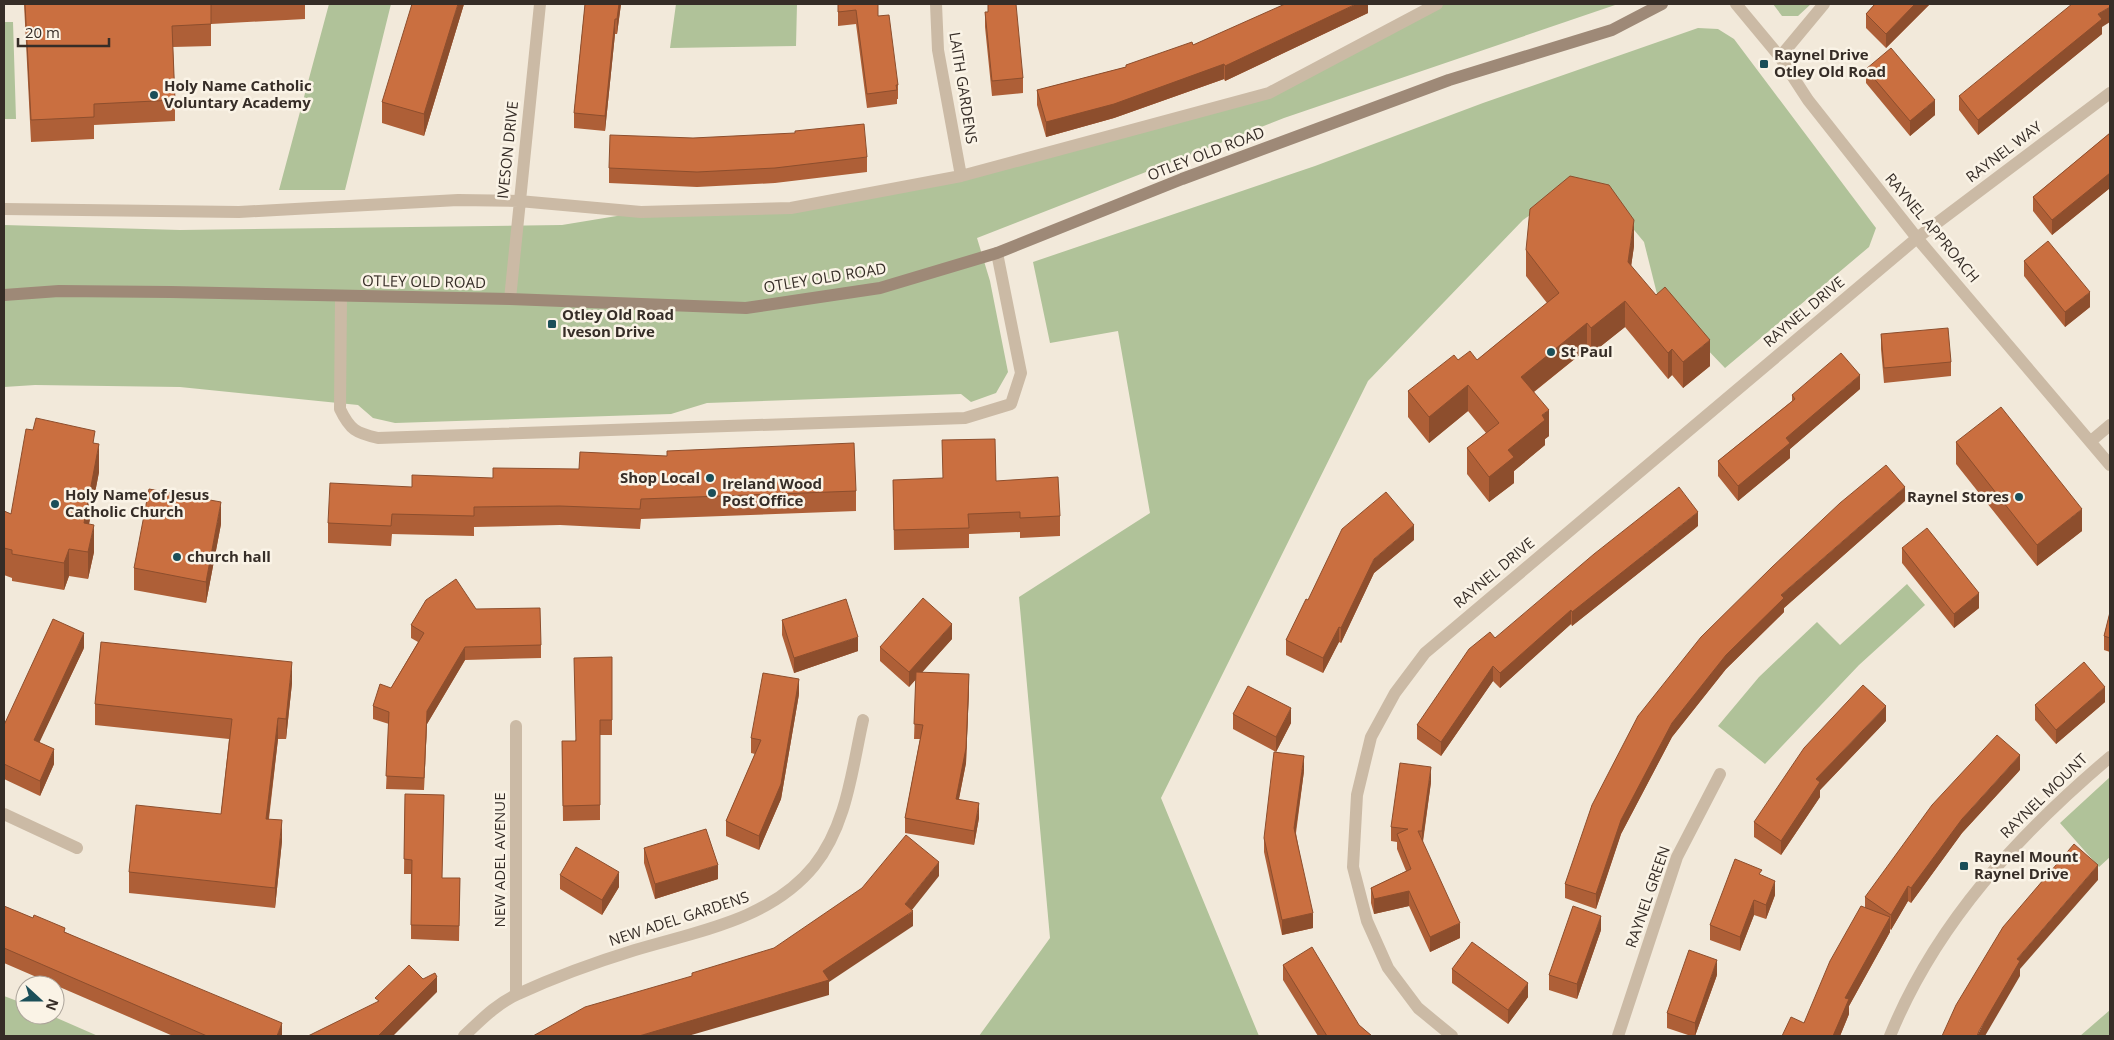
<svg xmlns="http://www.w3.org/2000/svg" width="2114" height="1040" font-family="'Open Sans',sans-serif">
  <style>
    .green { fill: #b0c299 }
    .lines { fill: none; stroke-linecap: round; stroke-linejoin: round }
    .street { stroke: #cbbaa5; stroke-width: 12 }
    .secondary { stroke: #9e8977; stroke-width: 12 }
    .wall { fill: #ae5f37 }
    .shaded-wall { fill: #8d4e2d }
    .building { fill: #ca6f40; stroke: #8d4e2d }
    .poi-dot { fill: #1b4f59; stroke: #faf3e6; stroke-width: 2 }
    .labels { text-anchor: middle; stroke-width: 5; stroke-linejoin: round; paint-order: stroke }
    .poi-label { font-size: 15px; font-weight: bold; fill: #362d27; stroke: #faf3e6; text-anchor: start }
    .street-label { font-size: 15px; fill: #362d27; stroke: #faf3e6 }
  </style>
  <rect width="100%" height="100%" fill="#f2e9da"/>
  <path class="green" d="M329,4h62l-46,186h-66z
    M676,4h121l-1,42 -126,2z
    M1437,4h181l-334,114 -307,120 13,43 18,91 -12,21 -25,9 -10,-8 -254,9 -36,11 -276,9 -22,-5 -15,-13 -178,-18 -145,-2 -31,2v-162l176,5 382,-5 79,-13 150,-4 170,-32 307,-83z
    M1773,4h38l-13,12h-16z
    M4,22h9l3,97h-12z
    M1698,28l20,1 16,10 142,189 -7,19 -144,121 -67,-70 -14,-56 -33,-40 -48,-10 -40,28 -155,161 -207,417 98,238h-280l71,-98 -31,-341 131,-84 -32,-182 -68,12 -17,-81 282,-96 168,-63z
    M1907,584l18,21 -66,60 -94,99 -47,-38 41,-49 58,-55 23,23z
    M2110,777v80l-11,10 -39,-44z
    M4,996l21,8v11h25l48,21h-94z
    M2110,1010v26h-30z"/>
  <g class="lines">
    <path class="street" d="M936,4l2,46 23,126
      M1736,4l44,53 28,43 109,138 193,227
      M1780,57l44,-53
      M4,209l235,3 219,-12 61,1 122,11 150,-4 170,-32 308,-83 168,-89
      M341,297l-1,112c10,21 16,24 38,29l587,-20 46,-14 10,-31 -24,-120
      M510,299l30,-295
      M2091,441l19,-16
      M516,726v268
      M4,814l73,34
      M464,1036c16,-15 33,-33 54,-42 37,-17 78,-32 117,-44 63,-19 135,-30 179,-84 33,-41 38,-97 49,-146
      M1452,1036l-34,-28 -30,-40 -21,-47 -14,-54 4,-72 14,-58 24,-44 30,-40 492,-415 193,-145
      M1618,1036l59,-179 43,-83
      M1890,1036c46,-113 128,-201 220,-279"/>
    <path class="secondary" d="M4,295l55,-4 112,1 339,7 236,9 134,-20 117,-35 185,-74 267,-99 163,-50 50,-26"/>
  </g>
  <path class="wall" d="M24,4h281v15l-94,5v22l-38,1 2,53v21l-81,4v14l-63,3z
    M464,4l-40,132 -42,-13v-21z
    M585,4h36l-4,30h-2l-10,97 -31,-3v-15z
    M838,4l40,12 20,69v14h-1v5l-30,4 -11,-84 -18,2z
    M1368,4v9l-143,68 -1,-2 -110,39 -68,19 -9,-32v-15l89,-23v-2l67,-20z
    M1875,4h55l-44,44 -20,-20v-14z
    M985,12l38,66v15l-31,3 -7,-69z
    M2102,27v7l-124,101 -19,-25v-14z
    M1866,69l69,46 -25,21 -44,-53z
    M2110,133v55l-58,47 -19,-24v-14z
    M867,157v15l-92,11 -78,4 -88,-4v-15z
    M1634,246l-3,20 79,100 -27,22 -11,-13 -4,4 -43,-52 -34,27 -4,-5 -53,43 15,44 -4,3v6l-31,26v12l-25,19 -22,-28v-26l19,-15 -18,-22 -39,32 -21,-26v-26l50,-31h19l70,-57 -21,-27v-26z
    M2024,261l66,46 -25,20 -41,-51z
    M1881,334l70,28v14l-67,7 -3,-34z
    M1860,389l-70,60v9l-52,43 -20,-25v-15l74,-60v-6z
    M1956,442l126,89 -45,35 -81,-102z
    M95,443l4,29 -10,52 5,28 -6,27 -19,-3 -5,14 -52,-9v-3l-8,-3v-64l7,3z
    M893,480l103,1 64,35v20l-40,2v-6l-51,2v14l-75,2z
    M412,487l444,4v20l-215,8 -1,10 -80,-4 -86,2v9l-82,-2 -1,12 -63,-3v-20z
    M1905,501l-121,107v4l-58,57 -54,68 -51,97 -25,75 -31,-11v-14l73,-168z
    M221,524l-15,79 -72,-13v-22z
    M1698,526l-126,100 -1,-2 -71,64 -7,-7 -52,75 -24,-17v-14l78,-87z
    M1414,540l-40,33 -33,70 -2,-1 -16,31 -37,-18v-15l22,-40z
    M1902,548l77,60 -25,20 -52,-65z
    M476,609l65,36v13l-76,2 -38,64 -3,66 -38,-1 3,-65 -16,-5v-13l18,-18 27,-46 -7,-4v-13z
    M2110,612v40l-6,-2v-14z
    M782,620l76,31 -64,22 -12,-38z
    M952,639l-30,33 47,17 -3,74 -7,36 20,19 -5,27 -69,-12v-15l15,-79h-6l2,-60 -7,8 -29,-26v-14z
    M84,648l-45,94 15,22 -14,32 -36,-17v-54z
    M612,657v78h-12v85l-37,1 -1,-80h13z
    M292,683l-6,56h-8l-9,80 13,22 -7,67 -146,-15v-21l92,-58 8,-75 -134,-14v-21z
    M799,694l-18,105 -22,51 -33,-14v-15l29,-67 -4,-1v-15z
    M2105,702l-49,42 -21,-24v-15z
    M1233,714l58,9 -15,29 -43,-23z
    M1886,721l-66,69v7l-39,58 -27,-18v-15z
    M2020,770l-58,63 -51,70 -3,-2 -17,29 -1,-1v3l-41,74v8l-9,22h-58l22,-13 61,-115v-11z
    M1304,771l-8,62 17,95 -31,7 -18,-83v-14z
    M1431,782l-8,60 37,96 -30,14 -21,-46 -35,8 -3,-11v-15l35,-17 -9,-22v-7l-6,-1v-14z
    M405,794l37,84h18l-1,63 -48,-2v-65h-7z
    M644,848l74,31 -63,20 -11,-36z
    M560,875l59,12 -17,28 -42,-26z
    M1762,876l13,19 -9,24 -12,-4 -14,36 -30,-11v-15z
    M4,906l61,26 217,104h-109l-169,-73z
    M1601,930l-24,69 -28,-9v-15z
    M1283,965l76,60 13,11h-54l-35,-56z
    M1452,969l76,28 -20,27 -56,-41z
    M1717,975l-22,61h-4l-24,-8v-15z"/>
  <path class="shaded-wall" d="M458,4h6l-40,132v-22z
    M619,4h2l-4,30v-15z
    M1356,4h12v9l-143,68v-15z
    M1915,4h15l-44,44v-14z
    M2110,7v15l-8,5v7l-124,101v-15l120,-106z
    M615,19v15l-10,97v-15z
    M1224,64v15l-110,39 -68,19v-15z
    M1935,100v15l-25,21v-15z
    M2110,173v15l-58,47v-15z
    M1634,220v26l-6,42v-26z
    M2090,292v15l-25,20v-15z
    M1625,301v26l-34,27v-26z
    M1587,323v26l-66,53v-25z
    M1710,340v26l-27,22v-26z
    M1672,349v26l-4,4v-26z
    M1860,375v14l-70,60v9l-52,43v-15l48,-48z
    M1468,385v26l-39,32v-26z
    M1549,410v26l-4,3v6l-31,26v12l-25,19v-25l19,-27 34,-35z
    M99,444v28l-15,78v-27z
    M1905,487v14l-121,107v4l-58,57 -54,68 -51,97 -25,75v-15l25,-74 51,-97 54,-68 55,-60z
    M221,502v22l-15,79v-21z
    M2082,509v22l-45,35v-21z
    M1698,512v14l-126,100v-14z
    M94,525v27l-6,27v-27z
    M1414,525v15l-40,33 -33,70v-15l33,-69z
    M69,549v27l-5,14v-27z
    M1979,593v15l-25,20v-14z
    M1571,610v14l-71,64v-15z
    M952,624v15l-43,48v-15z
    M1339,627v15l-16,31v-15z
    M84,633v15l-50,106v-14z
    M858,637v14l-64,22v-15z
    M465,647v13l-38,64 -3,66 3,-79z
    M292,662v21l-6,56v-20z
    M1493,666v15l-52,75v-14z
    M969,674v15l-3,74 -10,50v-14z
    M799,679v15l-18,105 -22,51v-14z
    M2105,687v15l-49,42v-14z
    M1886,706v15l-66,69v7l-39,58v-14l35,-62z
    M1291,708v15l-15,29v-15z
    M278,718v21l-12,100v-20z
    M54,749v15l-14,32v-15z
    M2020,755v15l-58,63 -51,70v-15l51,-69z
    M1304,756v15l-10,72v-15z
    M1431,767v15l-9,64v-15z
    M979,803v15l-5,27v-14z
    M282,820v21l-7,67v-20z
    M939,862v14l-31,39 5,-4v15l-84,56v13l-141,41h-49l184,-65 82,-67z
    M718,865v14l-63,20v-15z
    M2098,865v15l-78,89v7l-35,60h-8l40,-77z
    M619,872v15l-17,28v-15z
    M1775,881v14l-9,24v-14z
    M1908,886v15l-17,29v-15z
    M1409,891v15l-35,8v-15z
    M1754,900v15l-14,36v-14z
    M1313,913v15l-31,7v-15z
    M1601,916v14l-24,69v-15z
    M1890,917v15l-41,74v8l-9,22h-7l12,-38z
    M1460,923v15l-30,14v-15z
    M1717,960v15l-22,61v-13z
    M437,977v15l-44,44h-15z
    M1528,983v14l-20,27v-14z
    M282,1023v13h-5z"/>
  <path class="building" d="M25,4h186v20l-39,2 3,74 -81,4v13l-63,3z
    M412,4h46l-34,110 -42,-12z
    M585,4h34l-2,15h-2l-10,97 -31,-3z
    M838,4h40v12l11,-1 9,70h-2l1,5 -30,4 -11,-84 -18,2z
    M988,4h28l7,74 -31,3 -7,-69h3z
    M1285,4h71l-131,62 -1,-2 -110,40 -68,18 -9,-32 89,-23v-2l66,-23 1,3z
    M1875,4h40l-29,30 -20,-20z
    M2072,4h38v3l-12,7 4,5 -124,101 -19,-24z
    M1891,48l44,52 -25,21 -44,-52z
    M864,124l3,33 -92,11 -78,4 -88,-4 1,-33 83,3 102,-5v-2z
    M2110,133v40l-58,47 -19,-23z
    M1570,176l39,9 25,35 -6,42 28,33 9,-8 45,53 -27,22 -11,-13 -4,4 -43,-52 -34,27 -4,-5 -66,54 28,33 -7,5 3,5 -37,30 6,7 -25,20 -22,-29 32,-25 -31,-38 -39,32 -21,-26 46,-36 4,5 12,-9 7,9 82,-67 -33,-43 4,-41z
    M2048,241l42,51 -25,20 -41,-51z
    M1948,328l3,34 -67,6 -3,-34z
    M1841,353l19,22 -74,63 4,5 -52,43 -20,-25 77,-62 -3,-4z
    M2001,407l81,102 -45,36 -81,-103z
    M36,418l59,13 -2,12 6,1 -15,79 10,2 -6,27 -19,-3 -5,14 -52,-9v-4l-8,-2v-37l7,3 15,-85 7,1z
    M995,439l1,42 62,-4 2,39 -40,2v-6l-52,2 1,14 -75,2 -1,-50 50,-2 -1,-38z
    M854,443l2,48 -215,8 -1,10 -80,-3 -86,1v9l-82,-2 -1,12 -63,-3 2,-40 82,4v-12l81,3v-10l86,1 1,-17 87,4v-5z
    M1886,465l19,22 -124,108 3,3 -58,57 -54,68 -51,97 -25,74 -31,-10 27,-79 46,-89 63,-79 71,-70 68,-64z
    M1679,487l19,25 -126,100 -1,-2 -71,63 -7,-7 -52,76 -24,-17 52,-76 21,-17 5,6 99,-84z
    M149,489l72,13 -15,80 -72,-14z
    M1386,492l28,33 -40,34 -33,69 -2,-1 -16,31 -37,-18 20,-41 2,1 34,-71z
    M1927,528l52,65 -25,21 -52,-66z
    M456,579l20,30 64,-1 1,37 -76,2 -38,64 -3,67 -38,-2 3,-64 -16,-6 7,-22 11,4 33,-55 -13,-8 15,-25z
    M923,598l29,26 -43,48 -29,-25z
    M846,599l12,38 -64,21 -12,-38z
    M2110,612v26l-6,-2z
    M53,619l31,14 -50,107 20,9 -14,32 -36,-17v-39z
    M101,642l191,20 -6,57 -8,-1 -12,101 16,1 -7,68 -146,-16 7,-67 85,9 11,-95 -137,-15z
    M612,657v63h-12v85l-37,1 -1,-65h14l-2,-83z
    M2084,662l21,25 -49,43 -21,-25z
    M916,672l53,2 -3,74 -10,51 23,4 -5,28 -69,-13 18,-93 -9,-1z
    M763,673l36,6 -18,105 -22,52 -33,-15 35,-81 -10,-2z
    M1863,685l23,21 -70,73 4,3 -39,59 -27,-19 50,-74z
    M1248,686l43,22 -15,29 -43,-23z
    M1997,735l23,20 -58,64 -51,69 -3,-2 -17,29 -26,-18 67,-92z
    M1274,752l30,4 -10,72 19,85 -31,7 -18,-82z
    M1400,763l31,4 -9,64h-4l42,92 -30,14 -21,-46 -35,8 -3,-11 40,-19 -14,-35 11,-5 -17,-2z
    M405,794l39,1 -2,83h18l-1,48 -48,-1 1,-65 -8,-1z
    M706,829l12,36 -63,19 -11,-36z
    M906,835l33,27 -34,42 8,7 -90,60 6,9 -190,56h-106l52,-29 107,-31v-3l82,-25 88,-60z
    M2074,844l24,21 -81,94 3,2 -41,70 -2,5h-35l14,-31 47,-78z
    M576,847l43,25 -17,28 -42,-25z
    M1735,859l27,11 -3,4 16,7 -9,24 -12,-5 -14,37 -30,-12z
    M4,906l29,12 1,-3 31,13 -1,4 218,91 -5,13h-70l-203,-88z
    M1573,906l28,10 -24,68 -28,-9z
    M1861,906l29,11 -45,81 4,1 -16,37h-51l9,-19 13,6 26,-62z
    M1472,942l56,41 -20,27 -56,-41z
    M1312,947l47,78 13,11h-45l-44,-71z
    M1689,950l28,10 -22,63 -28,-10z
    M409,965l14,14 12,-6 2,4 -59,59h-70l71,-35 -4,-3z"/>
  <g class="poi-dot">
    <rect x="1759" y="59" width="10" height="10" rx="2.5"/>
    <circle cx="154" cy="95" r="5"/>
    <rect x="547" y="319" width="10" height="10" rx="2.5"/>
    <circle cx="1551" cy="352" r="5"/>
    <circle cx="710" cy="478" r="5"/>
    <circle cx="712" cy="493" r="5"/>
    <circle cx="2019" cy="497" r="5"/>
    <circle cx="55" cy="504" r="5"/>
    <circle cx="177" cy="557" r="5"/>
    <rect x="1959" y="861" width="10" height="10" rx="2.5"/>
  </g>
  <g class="labels">
    <g class="poi-label">
      <text x="1774" y="60">Raynel Drive<tspan x="1774" dy="17">Otley Old Road</tspan></text>
      <text x="164" y="91">Holy Name Catholic<tspan x="164" dy="17">Voluntary Academy</tspan></text>
      <text x="562" y="320">Otley Old Road<tspan x="562" dy="17">Iveson Drive</tspan></text>
      <text x="1561" y="357">St Paul</text>
      <text x="700" y="483" text-anchor="end">Shop Local</text>
      <text x="722" y="489">Ireland Wood<tspan x="722" dy="17">Post Office</tspan></text>
      <text x="65" y="500">Holy Name of Jesus<tspan x="65" dy="17">Catholic Church</tspan></text>
      <text x="2009" y="502" text-anchor="end">Raynel Stores</text>
      <text x="187" y="562">church hall</text>
      <text x="1974" y="862">Raynel Mount<tspan x="1974" dy="17">Raynel Drive</tspan></text>
    </g>
    <g class="street-label">
      <text transform="translate(963 88) rotate(81)" y="5">LAITH GARDENS</text>
      <text transform="translate(508 150) rotate(-84)" y="5">IVESON DRIVE</text>
      <text transform="translate(2004 152) rotate(-37)" y="5">RAYNEL WAY</text>
      <text transform="translate(1206 154) rotate(-21)" y="5">OTLEY OLD ROAD</text>
      <text transform="translate(1932 228) rotate(50)" y="5">RAYNEL APPROACH</text>
      <text transform="translate(825 278) rotate(-9)" y="5">OTLEY OLD ROAD</text>
      <text transform="translate(424 282) rotate(1)" y="5">OTLEY OLD ROAD</text>
      <text transform="translate(1804 312) rotate(-40)" y="5">RAYNEL DRIVE</text>
      <text transform="translate(1494 573) rotate(-40)" y="5">RAYNEL DRIVE</text>
      <text transform="translate(2044 796) rotate(-44)" y="5">RAYNEL MOUNT</text>
      <text transform="translate(500 860) rotate(-90)" y="5">NEW ADEL AVENUE</text>
      <text transform="translate(1648 897) rotate(-71)" y="5">RAYNEL GREEN</text>
      <text transform="translate(679 919) rotate(-18)" y="5">NEW ADEL GARDENS</text>
    </g>
  </g>
  <rect width="2114" height="1040" fill="none" stroke="#362d27" stroke-width="10"/>
  <g transform="translate(40 1000) rotate(111)"><circle r="24" fill="#faf3e6" stroke="#aca49a"/>
  <path d="M0-4L9 19L0 12L-9 19Z" fill="#1b4f59"/>
  <text y="-8" font-size="14" font-weight="bold" text-anchor="middle" fill="#362d27">N</text>
  </g>
  <path d="M18 38v8h91v-8" fill="none" stroke="#362d27" stroke-width="2.5"/>
  <text x="25" y="38" font-size="15" fill="#362d27" stroke="#faf3e6" stroke-width="4" paint-order="stroke">20 m</text>
</svg>
